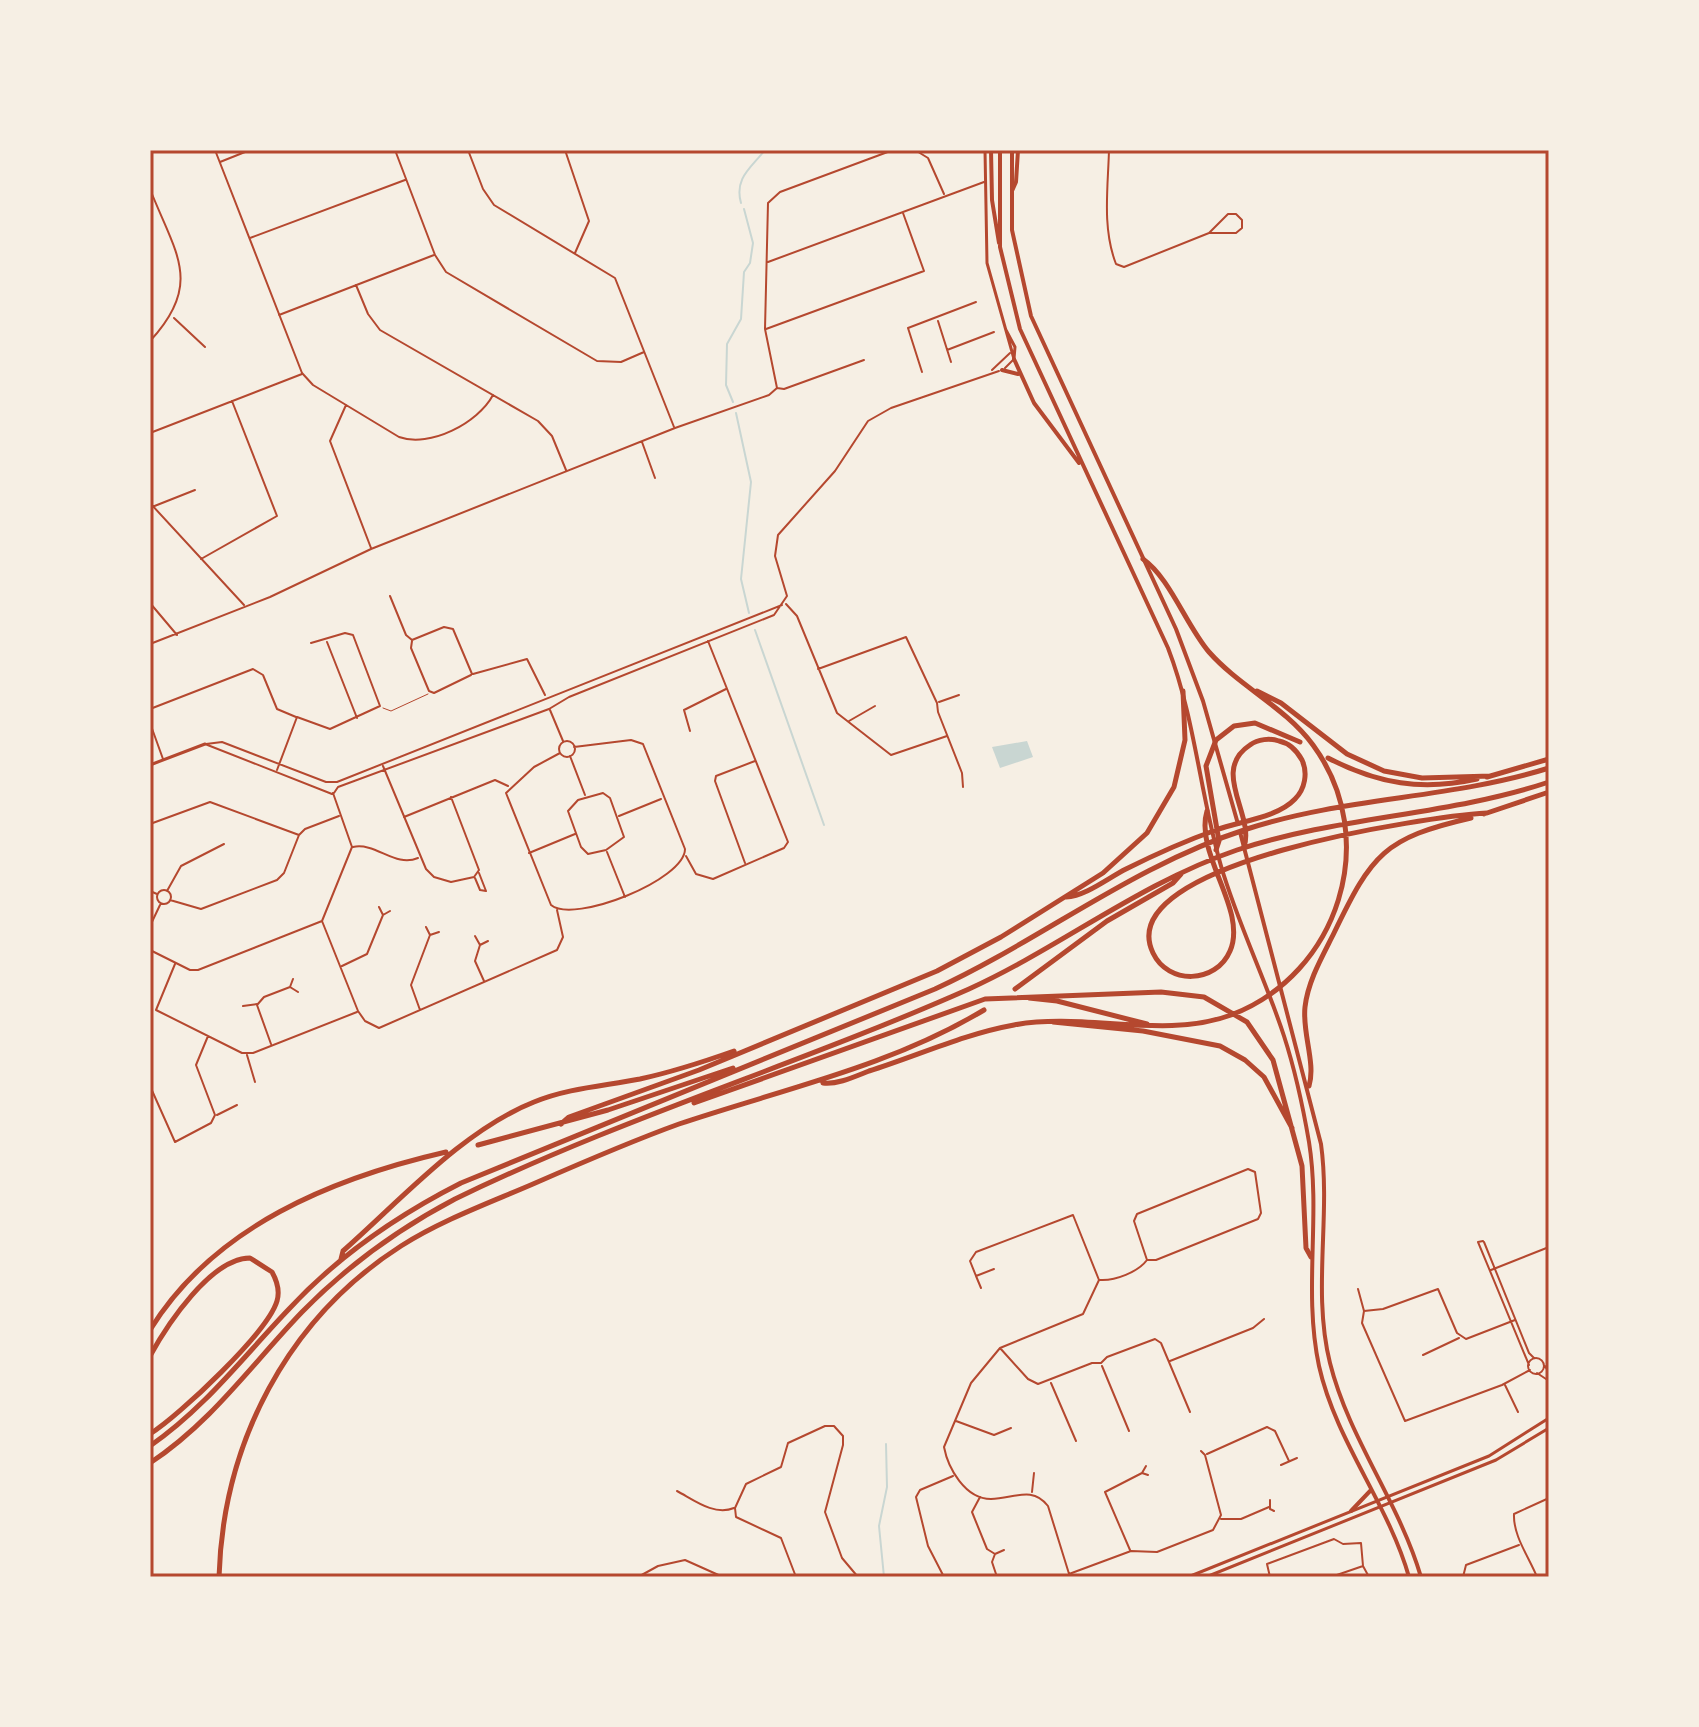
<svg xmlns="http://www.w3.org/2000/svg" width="1699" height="1727" font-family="'DM Sans',sans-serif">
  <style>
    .water { fill: #c9d6d2 }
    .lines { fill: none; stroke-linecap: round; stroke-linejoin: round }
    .stream { stroke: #c9d6d2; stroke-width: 2 }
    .service { stroke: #b5482f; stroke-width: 1 }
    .minor { stroke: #b5482f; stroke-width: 2 }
    .tertiary { stroke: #b5482f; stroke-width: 3 }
    .secondary { stroke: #b5482f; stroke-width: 3 }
    .trunk { stroke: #b5482f; stroke-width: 4 }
    .motorway { stroke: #b5482f; stroke-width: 5 }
    .neatline { fill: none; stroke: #b5482f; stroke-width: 3 }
  </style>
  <rect width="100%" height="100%" fill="#f6efe4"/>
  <path class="water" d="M1027,741l6,16 -33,11 -8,-21z"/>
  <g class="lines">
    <path class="stream" d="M741,203c-7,-25 10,-35 24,-53
      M733,402l-7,-17 1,-41 14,-25 3,-47 6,-9 3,-20 -9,-34
      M736,413l15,69 -10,97 8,34
      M755,630l69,195
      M884,1577l-5,-51 8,-39 -1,-43"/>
    <path class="service" d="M383,708l8,3 37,-17"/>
    <path class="minor" d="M215,150l87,223 11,12 86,52c31,11 79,-14 94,-42
      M395,150l40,105 11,17 151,89 24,1 23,-10
      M468,150l15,39 11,16 121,73 59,149
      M565,150l24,71 -14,32
      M915,150l13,8 16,36
      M1109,150c-1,38 -7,78 7,114l8,3 85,-34h27l6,-5v-8l-6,-6h-8l-19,19
      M220,162l30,-12
      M150,189c25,64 54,94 0,152
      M250,238l155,-58
      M768,262l216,-80
      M356,285l12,29 12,16 158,91 14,15 14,34
      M279,315l155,-60
      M174,318l31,29
      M938,321l13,41
      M766,329l158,-58 -21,-58
      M947,350l47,-18
      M1005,368l9,-9
      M992,370l18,-17
      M922,372l-14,-44 68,-26
      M777,388l-12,-59 3,-126 12,-11 113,-42
      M346,405l-16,36 41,107
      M150,433l152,-59
      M642,442l13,36
      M150,503l94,102
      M152,507l43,-17
      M201,559l76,-43 -45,-115
      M390,596l16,39 6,5 32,-13 9,2 19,45
      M150,603l27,32
      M786,604l11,12 40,97 54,42 56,-19
      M412,641l-1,7 18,43 5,2 37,-18
      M327,642l30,76
      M150,644l120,-47 101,-48 304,-121 94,-33 8,-7 7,1 80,-29
      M818,669l88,-32 31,66 1,9 24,61 1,14
      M473,674l54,-15 18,36
      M939,702l20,-7
      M150,709l103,-40 10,6 14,34 19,8
      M549,709l20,-12 205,-82 13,-19 -12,-40 3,-21 57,-64 33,-50 23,-13 108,-37
      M550,710l13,31
      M849,721l26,-15
      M150,723l13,36
      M690,731l-6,-21 42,-21
      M559 749a8 8 0 1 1 16 0a8 8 0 1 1-16 0Z
      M205,744l127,50
      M206,744l16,-2 104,40h11l445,-177
      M560,753l-26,14 -28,26 45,112c23,19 134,-25 134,-56l-42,-105 -12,-4 -57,7
      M570,756l15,39
      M383,766l43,103 8,8 17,5 23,-5 5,-7 -28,-73
      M277,770l20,-53 33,12 50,-23 -27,-71 -8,-2 -34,10
      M334,793l4,-6 211,-78
      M603,793l7,5 14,39 -18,13 -18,4 -7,-7 -13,-36 10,-11z
      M619,816l42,-17
      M404,817l91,-37 13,6
      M150,824l60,-22 89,33 -15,38 -7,7 -76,29 -31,-9
      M299,835l6,-6 34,-13
      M353,847c23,-5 42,21 65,11
      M607,852l18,45
      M529,853l46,-19
      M686,856l10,18 17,5 71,-31 4,-6 -80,-201
      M745,863l-30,-82 1,-5 39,-15
      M475,878l5,12 6,1 -7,-18
      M157 897a7 7 0 1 1 14 0a7 7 0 1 1-14 0Z
      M150,891l7,3
      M167,891l14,-25 43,-22
      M379,907l4,8 7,-4
      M322,921l36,90 7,10 14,7 178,-78 6,-13 -6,-27
      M150,926l10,-21
      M426,927l4,8 9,-3
      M475,936l5,9 8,-4
      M480,945l-5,16 9,20
      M150,950l40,20h8l124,-49 30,-74 -19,-54
      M175,964l-19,46 86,43h11l104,-41
      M342,966l25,-12 16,-39
      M293,979l-3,8 8,5
      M243,1006l14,-2
      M420,1010l-9,-25 19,-50
      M271,1044l-14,-39 7,-8 26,-10
      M247,1055l8,27
      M150,1086l25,56 36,-19 4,-8 -19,-50 12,-29
      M217,1115l20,-10
      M1483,1241l-5,1 51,123
      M1484,1242l45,111 5,5
      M1491,1270l58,-23
      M976,1276l-6,-15 6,-9 97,-37 26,65 -16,34 -83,34 -29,35 -27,64c4,21 21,52 47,52 22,0 41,-14 57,7l22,71
      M1100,1280c15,1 38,-8 47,-20h9l102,-41 3,-6 -6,-41 -7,-3 -111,45 -3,7 13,39
      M981,1288l-5,-12 18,-7
      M1358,1289l6,22 19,-2 55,-20 19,44 9,6 49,-19
      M1364,1311l-2,12 43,98 97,-36 28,-15
      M1000,1348l28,31 10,5 54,-21h9l6,-6 48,-18 6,4 29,69
      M1423,1355l36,-17
      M1528 1366a8 8 0 1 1 16 0a8 8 0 1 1-16 0Z
      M1170,1361l83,-33 11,-9
      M1102,1366l27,65
      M1545,1366l4,7
      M1537,1373l12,8
      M1051,1383l25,58
      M1505,1385l13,27
      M956,1421l38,14 17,-7
      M1207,1454l60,-27 8,4 14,30
      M1281,1465l16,-7
      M1146,1466l-4,7 6,2
      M677,1491c17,9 37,25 57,17
      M1032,1492l2,-19
      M980,1497l-8,15 15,37 8,5 -3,8 5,15
      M1270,1500v9l4,2
      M1221,1519h20l28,-12
      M1130,1550l-25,-58 37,-19
      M995,1554l9,-4
      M1069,1574l62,-23 26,1 56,-22 8,-15 -16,-60 -4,-4
      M638,1577l20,-11 27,-6 38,17
      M796,1577l-15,-39 -45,-21 -1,-9 11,-24 35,-17 7,-24 37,-17h9l9,10v9l-18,67 17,46 16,19
      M944,1577l-16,-31 -12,-49 4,-7 33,-14
      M1270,1577l-3,-13 67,-25 9,5 18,-1 2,23
      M1331,1577l32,-11 6,11
      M1463,1577l3,-12 53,-20
      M1537,1577c-8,-20 -24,-41 -23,-63l35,-16"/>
    <path class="tertiary" d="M985,150l2,113 27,96
      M1006,330l9,17 -1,12
      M150,765l55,-21"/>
    <path class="secondary" d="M1188,1577l301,-121 60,-38
      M1206,1577l290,-117 53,-32"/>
    <path class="trunk" d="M991,150l1,50 7,43
      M1000,150v97l20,82 148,319c27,70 32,146 53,218 17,58 44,112 63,170 11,34 19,71 25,106 12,75 -6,149 10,224 17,76 69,137 90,211
      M1012,150v80l19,86 145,313 27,72 35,123
      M1012,191l4,-9 2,-32
      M1014,359l20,44 45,60
      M1002,370l16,4
      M1240,832l81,312c10,73 -9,147 9,219 19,76 69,139 91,214
      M1351,1511l20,-21"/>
    <path class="motorway" d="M1257,691l24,12 66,51 37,17 38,7 69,-2
      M1328,758c50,26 94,33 149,21
      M1487,777l62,-18
      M1207,811c-13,43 41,99 23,140 -14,33 -62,34 -77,2 -44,-91 279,-137 334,-140
      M1484,814l65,-22
      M1216,850l3,-9 -13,-75 10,-26 18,-14 21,-3 45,19
      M1066,897c20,-1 42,-19 60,-28 30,-15 59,-28 90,-39 24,-9 61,-12 79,-31 10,-10 13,-26 7,-39 -5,-9 -13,-17 -23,-19 -9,-3 -21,-2 -29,4 -40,26 5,70 -6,102
      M1015,989l92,-68 66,-38 8,-9
      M1029,998l28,3 90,23
      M1053,1022l90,9 77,15 25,14 19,17 28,51
      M823,1083c14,2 33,-7 46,-12 48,-15 95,-37 145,-46 71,-13 150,15 217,-10 108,-41 151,-176 82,-270 -28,-38 -73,-58 -104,-93 -23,-27 -39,-74 -66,-93
      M1309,1086c7,-23 -7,-53 -4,-79 3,-26 17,-50 29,-74 38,-79 50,-95 137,-115
      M694,1103l291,-104 176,-7 43,5 43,25 26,38 29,106 4,82 5,9
      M561,1124l8,-7 130,-47 238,-99 64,-34 102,-64 44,-40 27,-46 11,-47 -2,-49
      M478,1145l130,-35 125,-42
      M341,1259l2,-8c57,-50 120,-121 191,-149 34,-14 70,-16 106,-23 32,-7 63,-17 94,-28
      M150,1330c64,-104 183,-152 296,-178
      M150,1356c17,-31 61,-98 100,-98l22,14c5,9 8,19 5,29 -9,31 -98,115 -127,133
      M150,1446c55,-38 93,-89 139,-137 49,-53 107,-93 172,-126l474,-194c108,-50 197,-123 312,-160 98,-32 203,-30 302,-61
      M150,1463c62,-41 102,-99 152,-151 45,-46 96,-83 153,-113 166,-81 345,-135 514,-210 92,-42 171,-106 268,-139 102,-34 210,-34 312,-68
      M219,1577c4,-134 68,-258 182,-331 41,-26 88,-43 132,-62 48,-21 96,-42 146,-60 104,-35 210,-57 305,-114"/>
  </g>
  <rect width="1699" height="1727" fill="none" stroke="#f6efe4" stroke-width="304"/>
  <rect x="152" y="152" width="1395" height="1423" class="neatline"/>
</svg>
